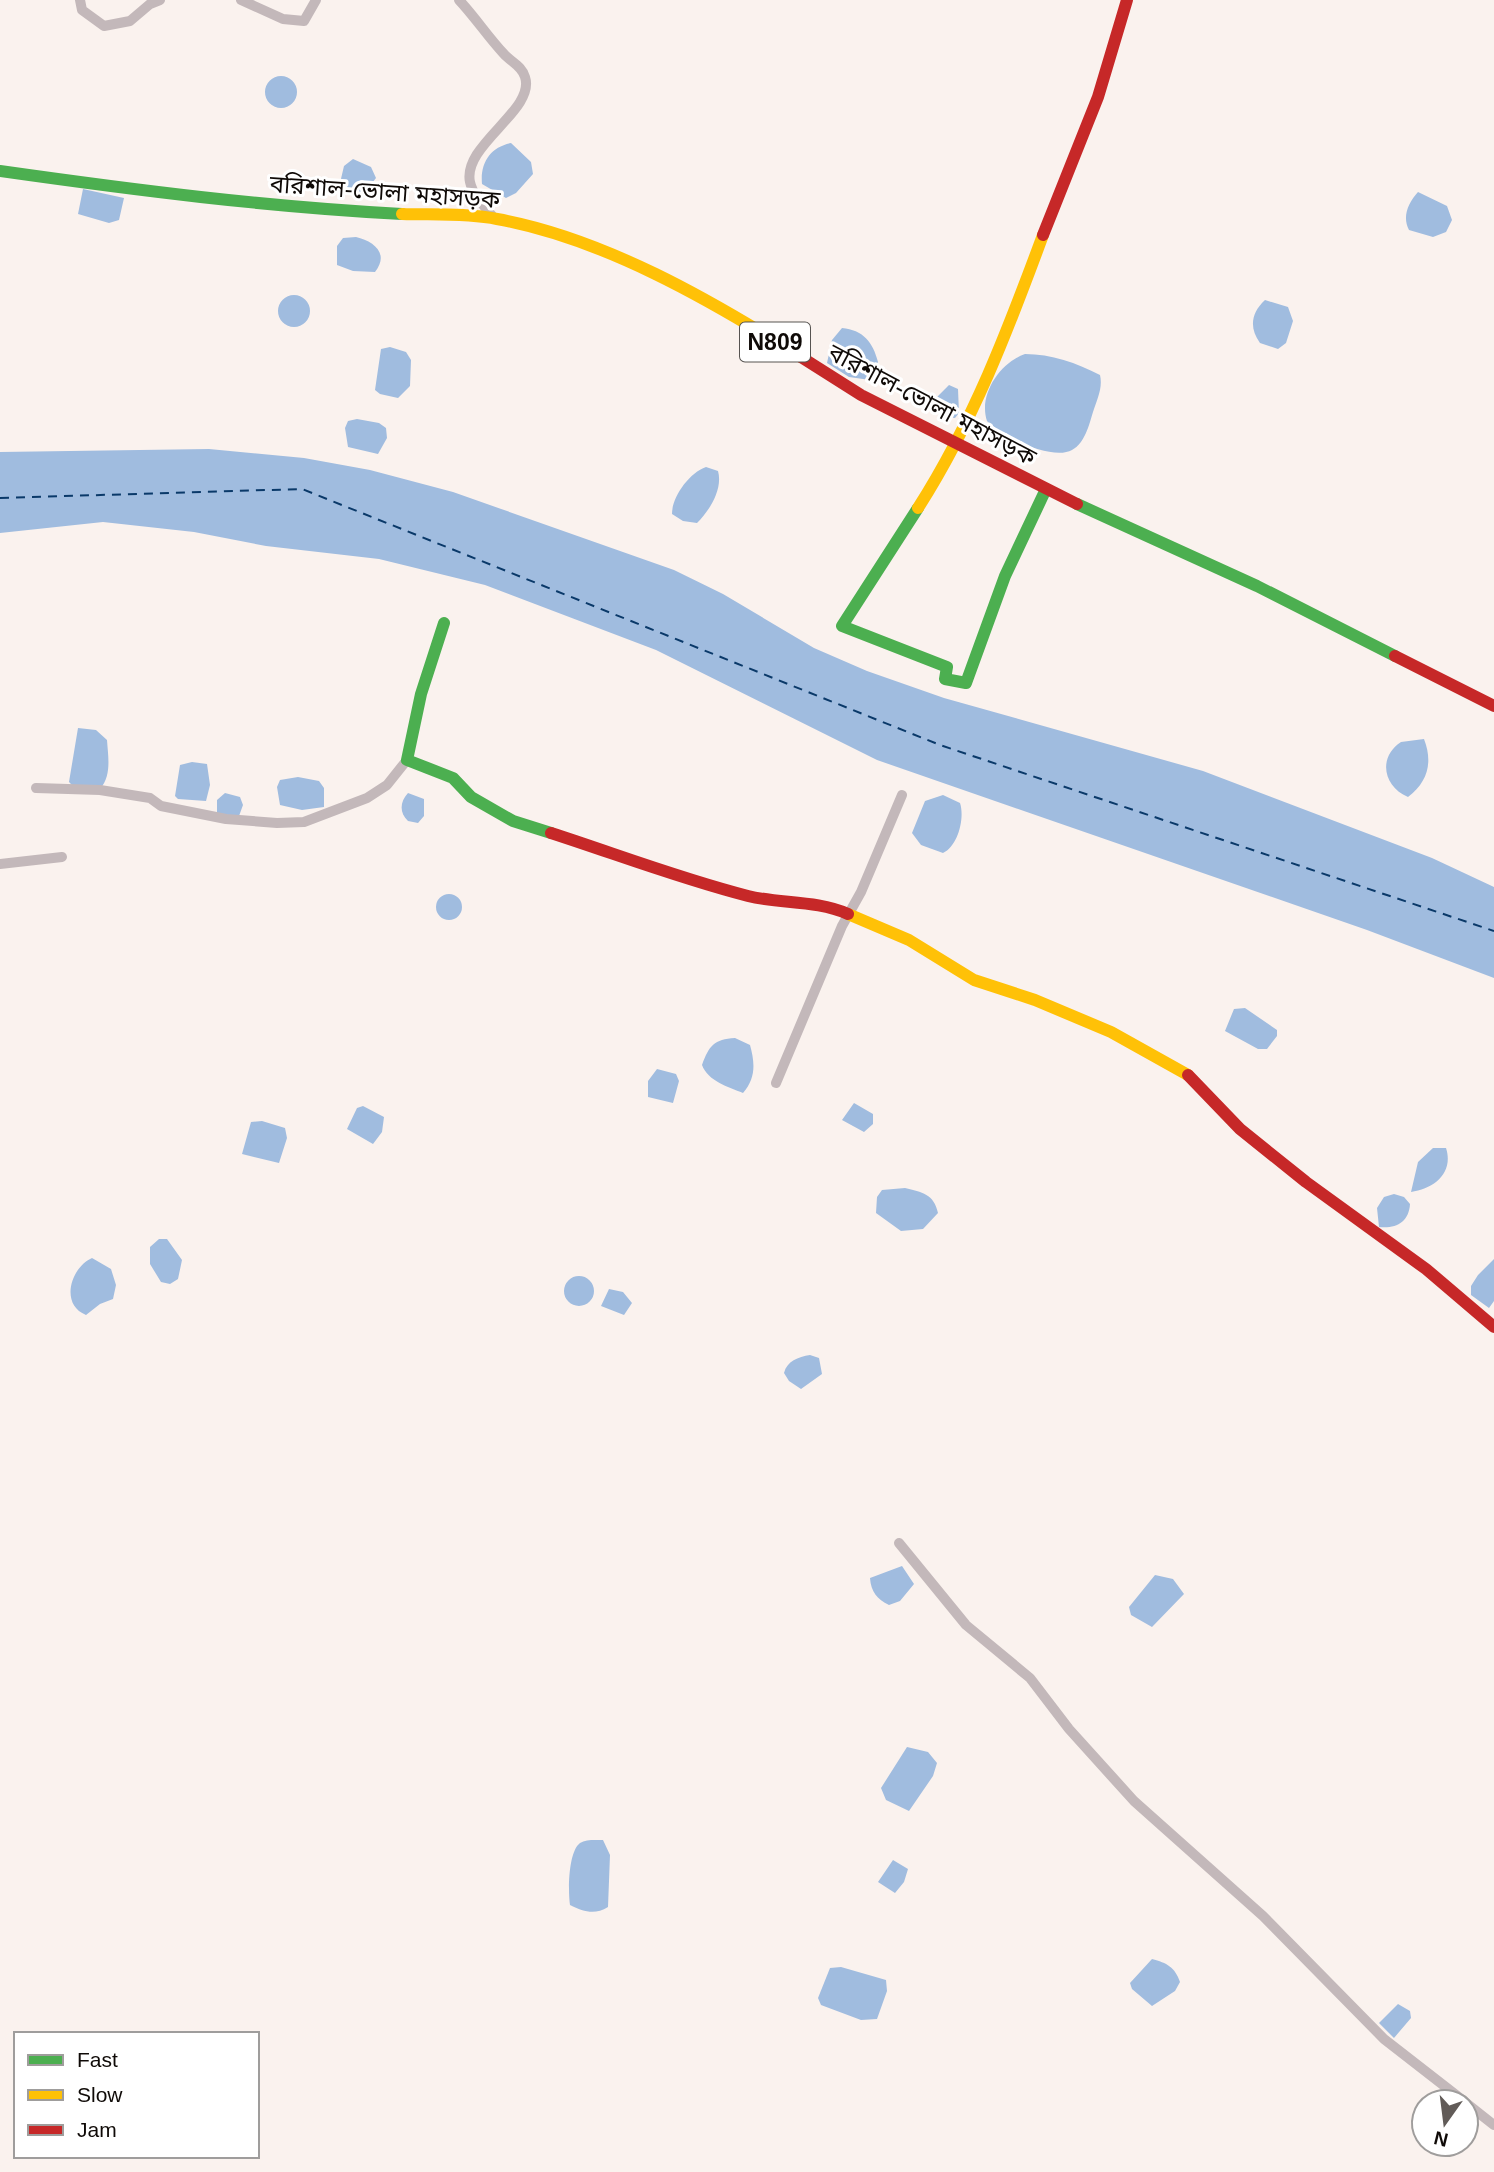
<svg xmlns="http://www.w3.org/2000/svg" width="1494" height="2172" font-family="Helvetica,'Noto Sans Bengali',sans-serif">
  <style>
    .water { fill: #a0bcdf }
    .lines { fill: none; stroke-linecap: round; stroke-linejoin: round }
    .ferry { stroke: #0a3969; stroke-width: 2; stroke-dasharray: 9 7; stroke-linecap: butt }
    .street { stroke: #c3b8ba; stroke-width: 10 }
    .fast { stroke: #4caf50; stroke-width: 12 }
    .slow { stroke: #ffc107; stroke-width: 12 }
    .jam { stroke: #c62828; stroke-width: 12 }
    .labels { text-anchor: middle; stroke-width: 6; stroke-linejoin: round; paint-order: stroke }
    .shield { fill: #fff; stroke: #575451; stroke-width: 2 }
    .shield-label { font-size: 23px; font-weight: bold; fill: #0f0a07 }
    .street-label { font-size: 24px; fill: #0f0a07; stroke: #fff }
  </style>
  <rect width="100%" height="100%" fill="#faf2ee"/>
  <path class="water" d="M265 92a16 16 0 1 1 32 0a16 16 0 1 1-32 0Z
    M511,143l20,19 2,12 -17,19 -10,5 -24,-14c-2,-22 9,-37 29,-41z
    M353,159l18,8 5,11 -10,13 -7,3 -19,-11 4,-17z
    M83,189l41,9 -5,22 -10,3 -31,-9z
    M1418,192l29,14 5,14 -6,12 -13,5 -24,-7c-7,-13 -1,-27 9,-38z
    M356,237c17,4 34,16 19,35l-22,-1 -16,-6v-19l6,-8z
    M278 311a16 16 0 1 1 32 0a16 16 0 1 1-32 0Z
    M1265,300l23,7 5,14 -7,22 -8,6 -18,-6c-11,-15 -9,-30 5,-43z
    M842,328c21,2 31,14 36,34l-8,18 -21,-3 -22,-14 5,-23z
    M390,347l16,5 5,8 -1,26 -12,12 -18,-4 -5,-4 6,-41z
    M1025,354c26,0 52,9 75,21 3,13 -3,24 -7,37 -4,13 -8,31 -21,38 -19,11 -72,-13 -85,-29 -9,-27 14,-59 38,-67z
    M949,385l9,4 1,24 -4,5 -8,-1 -13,-9v-8z
    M357,419l22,4 7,5 1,10 -9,16 -30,-7 -3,-19 3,-7z
    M209,449l95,9 66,12 83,22 221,78 49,24 91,54 53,23 77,27 259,73 229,87 62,29v91l-127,-48 -490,-170 -221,-110 -171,-65 -106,-26 -113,-13 -72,-14 -91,-10 -103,11v-81z
    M706,467l12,4c5,18 -8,39 -21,52l-14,-2 -11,-7c0,-17 17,-41 34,-47z
    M78,728l18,2 11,10c1,16 5,36 -7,49l-25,-1 -6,-6z
    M1424,739c9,23 4,43 -16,58 -24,-10 -31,-39 -7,-55z
    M192,762l15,2 3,21 -4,16 -28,-2 -3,-3 5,-31z
    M298,777l21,4 5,7v19l-22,3 -22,-5 -3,-18 3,-7z
    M225,793l15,4 3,8 -4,11 -22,-2v-14z
    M408,793l16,6v17l-6,7 -10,-2c-9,-9 -8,-19 0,-28z
    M943,795l17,8c5,15 -2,43 -17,50l-22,-8 -9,-12 13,-32z
    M436 907a13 13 0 1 1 26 0a13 13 0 1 1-26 0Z
    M1245,1008l32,22v6l-10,13h-9l-33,-18 9,-22z
    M735,1038l15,7c5,18 6,33 -7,48 -15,-6 -35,-12 -41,-28 7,-19 12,-26 33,-27z
    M657,1069l19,5 3,7 -6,22 -25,-6v-16z
    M854,1103l19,11v10l-9,8 -22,-12z
    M363,1106l21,11 -2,15 -9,12 -26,-15 10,-21z
    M262,1121l23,7 2,10 -8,25 -37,-9 9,-32z
    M1433,1148h13c8,25 -12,41 -35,44l7,-30z
    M905,1188c17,4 29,6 33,25l-15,16 -22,2 -25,-18 1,-16 5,-7z
    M1394,1194l10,3 6,7c-1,18 -14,25 -31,23l-2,-19 7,-11z
    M159,1239h8l15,21 -4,19 -8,5 -9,-2 -11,-18v-17z
    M92,1258l19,11 5,16 -3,14 -13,5 -14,11c-26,-10 -16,-47 6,-57z
    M1494,1259v42l-5,7 -18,-13v-9l7,-11z
    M564 1291a15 15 0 1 1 30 0a15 15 0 1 1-30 0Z
    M609,1289l14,3 9,11 -8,12 -23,-9z
    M810,1355l9,3 3,16 -21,15 -12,-8 -5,-8c3,-12 14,-16 26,-18z
    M902,1566l12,18 -14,17 -11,4c-12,-6 -18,-13 -19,-27z
    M1155,1575l18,4 11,15 -32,33 -21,-12 -2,-8z
    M907,1747l21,5 9,11 -4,13 -24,35 -23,-11 -5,-12z
    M603,1840l7,15 -2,52c-13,8 -24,5 -38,-2 -2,-13 -2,-53 10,-62 6,-4 16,-3 23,-3z
    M893,1860l15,9 -4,13 -9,11 -17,-11z
    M1152,1959c15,4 23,8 28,23l-5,9 -23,15 -20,-17 -2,-6z
    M841,1967l45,13 1,11 -10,28 -16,1 -40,-15 -3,-7 12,-30z
    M1398,2004l12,7 1,7 -17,20 -15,-15z"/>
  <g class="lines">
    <path class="ferry" d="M0,498l302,-9 638,256 554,186"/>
    <path class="street" d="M80,0l2,10 22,16 26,-5 20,-17 10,-4
      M241,0l42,19 21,2 12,-21
      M459,0c16,17 29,37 45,54 7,8 18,12 21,23 11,33 -63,68 -55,105 3,14 16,26 24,36
      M36,788l64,2 50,8 11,8 65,13 51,4 27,-1 63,-24 20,-13 20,-25
      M0,864l62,-7
      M776,1083l66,-157 19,-34 41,-97
      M899,1543l67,82 64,53 39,51 65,72 129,115 121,123 81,63
      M1466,2103l28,22"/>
    <path class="fast" d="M0,171c134,19 267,36 402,43
      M1077,504l180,82 138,70
      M918,508l-76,118 105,41 -2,12 21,4 39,-107 41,-87
      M444,623l-23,71 -14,66 46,18 18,19 42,24 38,12"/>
    <path class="slow" d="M402,214c31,1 65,-1 95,5 106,19 214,81 304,138
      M918,508c55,-86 90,-178 125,-273
      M848,914l61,26 65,40 61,20 76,32 77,43"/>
    <path class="jam" d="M1043,235l55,-138 29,-97
      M801,357l60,38 216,109
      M1395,656l99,50
      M551,833c65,21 130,46 197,63 33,8 68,4 100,18
      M1188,1075l52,54 66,53 120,87 68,58"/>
  </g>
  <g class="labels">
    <rect class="shield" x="740" y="322.5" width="70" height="39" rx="5"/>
    <g class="shield-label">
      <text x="775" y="350">N809</text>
    </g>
    <g class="street-label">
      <text transform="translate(385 192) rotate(4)" y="8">বরিশাল-ভোলা মহাসড়ক</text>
      <text transform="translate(932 405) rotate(28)" y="8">বরিশাল-ভোলা মহাসড়ক</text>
    </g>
  </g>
  <rect x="14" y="2032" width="245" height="126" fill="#ffffff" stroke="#9f9d9c" stroke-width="2"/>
  <rect x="28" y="2055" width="35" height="10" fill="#4caf50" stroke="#9f9d9c" stroke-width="2"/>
  <text x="77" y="2067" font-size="21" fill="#0f0a07">Fast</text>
  <rect x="28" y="2090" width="35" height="10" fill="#ffc107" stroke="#9f9d9c" stroke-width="2"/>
  <text x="77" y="2102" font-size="21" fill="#0f0a07">Slow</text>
  <rect x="28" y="2125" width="35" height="10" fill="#c62828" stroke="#9f9d9c" stroke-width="2"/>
  <text x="77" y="2137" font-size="21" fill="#0f0a07">Jam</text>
  <g transform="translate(1445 2123) rotate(194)"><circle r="33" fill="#ffffff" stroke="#9f9d9c" stroke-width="2"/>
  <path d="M0-5L12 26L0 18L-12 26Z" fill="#615b58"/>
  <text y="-10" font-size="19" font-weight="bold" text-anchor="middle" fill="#0f0a07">N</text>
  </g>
</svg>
